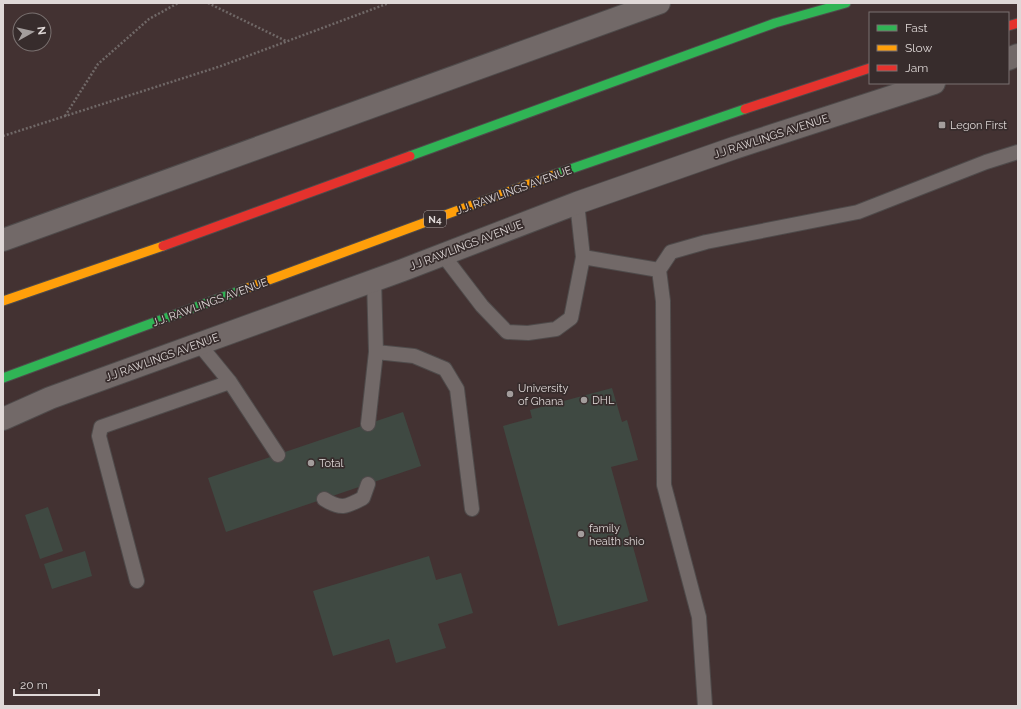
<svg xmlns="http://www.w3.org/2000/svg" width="1021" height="709" font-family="Raleway,sans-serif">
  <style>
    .built { fill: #433232; fill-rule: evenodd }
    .building { fill: #3f4942 }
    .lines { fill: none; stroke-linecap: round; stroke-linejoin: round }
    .lane-casing { stroke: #4f4b4b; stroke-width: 16 }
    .street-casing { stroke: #4f4b4b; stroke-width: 24 }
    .fast-casing { stroke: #4f4b4b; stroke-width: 11 }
    .slow-casing { stroke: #4f4b4b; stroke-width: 11 }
    .jam-casing { stroke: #4f4b4b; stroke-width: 11 }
    .path { stroke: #706867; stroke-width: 2.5; stroke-dasharray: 2 2; stroke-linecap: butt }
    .lane { stroke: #726968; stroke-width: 14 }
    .street { stroke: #726968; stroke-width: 22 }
    .fast { stroke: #30b455; stroke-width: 9 }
    .slow { stroke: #ff9f0a; stroke-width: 9 }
    .jam { stroke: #e5322d; stroke-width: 9 }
    .poi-dot { fill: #a39d9c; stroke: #372c2c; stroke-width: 1.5 }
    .labels { text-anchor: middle; stroke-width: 3.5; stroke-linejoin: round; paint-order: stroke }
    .shield { fill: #372c2c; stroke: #ada4a4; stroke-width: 1 }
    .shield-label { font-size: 10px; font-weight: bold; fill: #dfd8d7 }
    .poi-label { font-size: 11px; fill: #dfd8d7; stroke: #372c2c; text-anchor: start }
    .street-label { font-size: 11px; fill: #dfd8d7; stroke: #372c2c }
  </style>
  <rect width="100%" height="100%" fill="#342f2f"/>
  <path class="built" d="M3,3h1015v703h-1015zM870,13h138v70h-138zM20,20h24v24h-24z"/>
  <path class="building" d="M612,388l10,34 5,-2 11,40 -27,7 37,134 -90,25 -55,-200 29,-8 -2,-8z
    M403,412l18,54 -195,66 -18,-54z
    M48,507l15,44 -23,8 -15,-44z
    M85,551l7,25 -40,13 -8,-25z
    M429,556l7,24 25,-7 12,40 -35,11 8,24 -50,15 -7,-24 -56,17 -20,-65z"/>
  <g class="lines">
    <g class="lane-casing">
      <path id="lane" d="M443,255l39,51 25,26 21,1 28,-4 15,-11 12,-61 -6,-54
        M583,257l76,13
        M199,344l31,38 48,73
        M376,352l38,4 31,13 12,20 15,120
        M368,424l8,-72 -2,-73
        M324,499c17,11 22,8 39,-1l5,-14
        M137,581l-38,-145 2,-9 129,-45
        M705,706l-6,-89 -35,-132 -1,-184 -4,-31 12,-18 35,-10 152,-30 128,-50 32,-10"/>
    </g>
    <g class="street-casing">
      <path id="street" d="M1008,59l10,-4
        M3,240l656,-237
        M3,419l47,-21 353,-128 174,-67 157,-55 200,-65"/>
    </g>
    <g class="fast-casing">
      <path id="fast" d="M410,156l365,-133 71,-20
        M556,174l189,-65
        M3,378l239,-88"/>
    </g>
    <g class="slow-casing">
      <path id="slow" d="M242,290l314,-116
        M3,301l160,-55"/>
    </g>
    <g class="jam-casing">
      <path id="jam" d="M1008,26l10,-3
        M745,109l125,-41
        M163,246l247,-90"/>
    </g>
    <path class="path" d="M208,3l78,38
      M65,116l33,-52 51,-45 29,-16
      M3,136l218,-70 168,-63"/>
    <use href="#lane" class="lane"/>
    <use href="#street" class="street"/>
    <use href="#fast" class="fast"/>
    <use href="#slow" class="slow"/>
    <use href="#jam" class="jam"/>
  </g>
  <g class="poi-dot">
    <rect x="938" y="121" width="8" height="8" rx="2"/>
    <circle cx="510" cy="394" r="4"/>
    <circle cx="584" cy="400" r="4"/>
    <circle cx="311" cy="463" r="4"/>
    <circle cx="581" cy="534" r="4"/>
  </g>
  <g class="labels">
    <rect class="shield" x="424" y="211" width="22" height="16" rx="3"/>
    <g class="shield-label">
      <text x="435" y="223">N4</text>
    </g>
    <g class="poi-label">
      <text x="950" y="129">Legon First</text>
      <text x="518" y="392">University<tspan x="518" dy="13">of Ghana</tspan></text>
      <text x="592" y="404">DHL</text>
      <text x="319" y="467">Total</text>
      <text x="589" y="532">family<tspan x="589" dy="13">health shio</tspan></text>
    </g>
    <g class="street-label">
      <text transform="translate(771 136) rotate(-18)" y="4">J.J RAWLINGS AVENUE</text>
      <text transform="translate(514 190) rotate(-20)" y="4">J.J. RAWLINGS AVENUE</text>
      <text transform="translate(466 245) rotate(-21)" y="4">J.J RAWLINGS AVENUE</text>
      <text transform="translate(210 302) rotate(-20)" y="4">J.J. RAWLINGS AVENUE</text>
      <text transform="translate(162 357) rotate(-20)" y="4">J.J RAWLINGS AVENUE</text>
    </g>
  </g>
  <rect width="1021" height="709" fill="none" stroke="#dfd8d7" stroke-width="8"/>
  <rect x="869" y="12" width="140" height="72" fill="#372c2c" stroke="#7a7170"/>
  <rect x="877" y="25" width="20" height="6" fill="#30b455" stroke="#7a7170"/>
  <text x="905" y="32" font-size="12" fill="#dfd8d7">Fast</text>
  <rect x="877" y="45" width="20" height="6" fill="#ff9f0a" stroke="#7a7170"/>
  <text x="905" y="52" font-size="12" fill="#dfd8d7">Slow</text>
  <rect x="877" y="65" width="20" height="6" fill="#e5322d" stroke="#7a7170"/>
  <text x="905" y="72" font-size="12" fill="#dfd8d7">Jam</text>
  <g transform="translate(32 32) rotate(82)"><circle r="19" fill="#372c2c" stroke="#7a7170"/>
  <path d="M0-3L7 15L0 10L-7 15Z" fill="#a39d9c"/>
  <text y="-6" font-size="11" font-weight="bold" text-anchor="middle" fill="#dfd8d7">N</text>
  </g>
  <path d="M14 689v6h85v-6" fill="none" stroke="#dfd8d7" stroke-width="2"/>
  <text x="20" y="689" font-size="12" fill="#dfd8d7" stroke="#372c2c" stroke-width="3" paint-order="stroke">20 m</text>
</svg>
